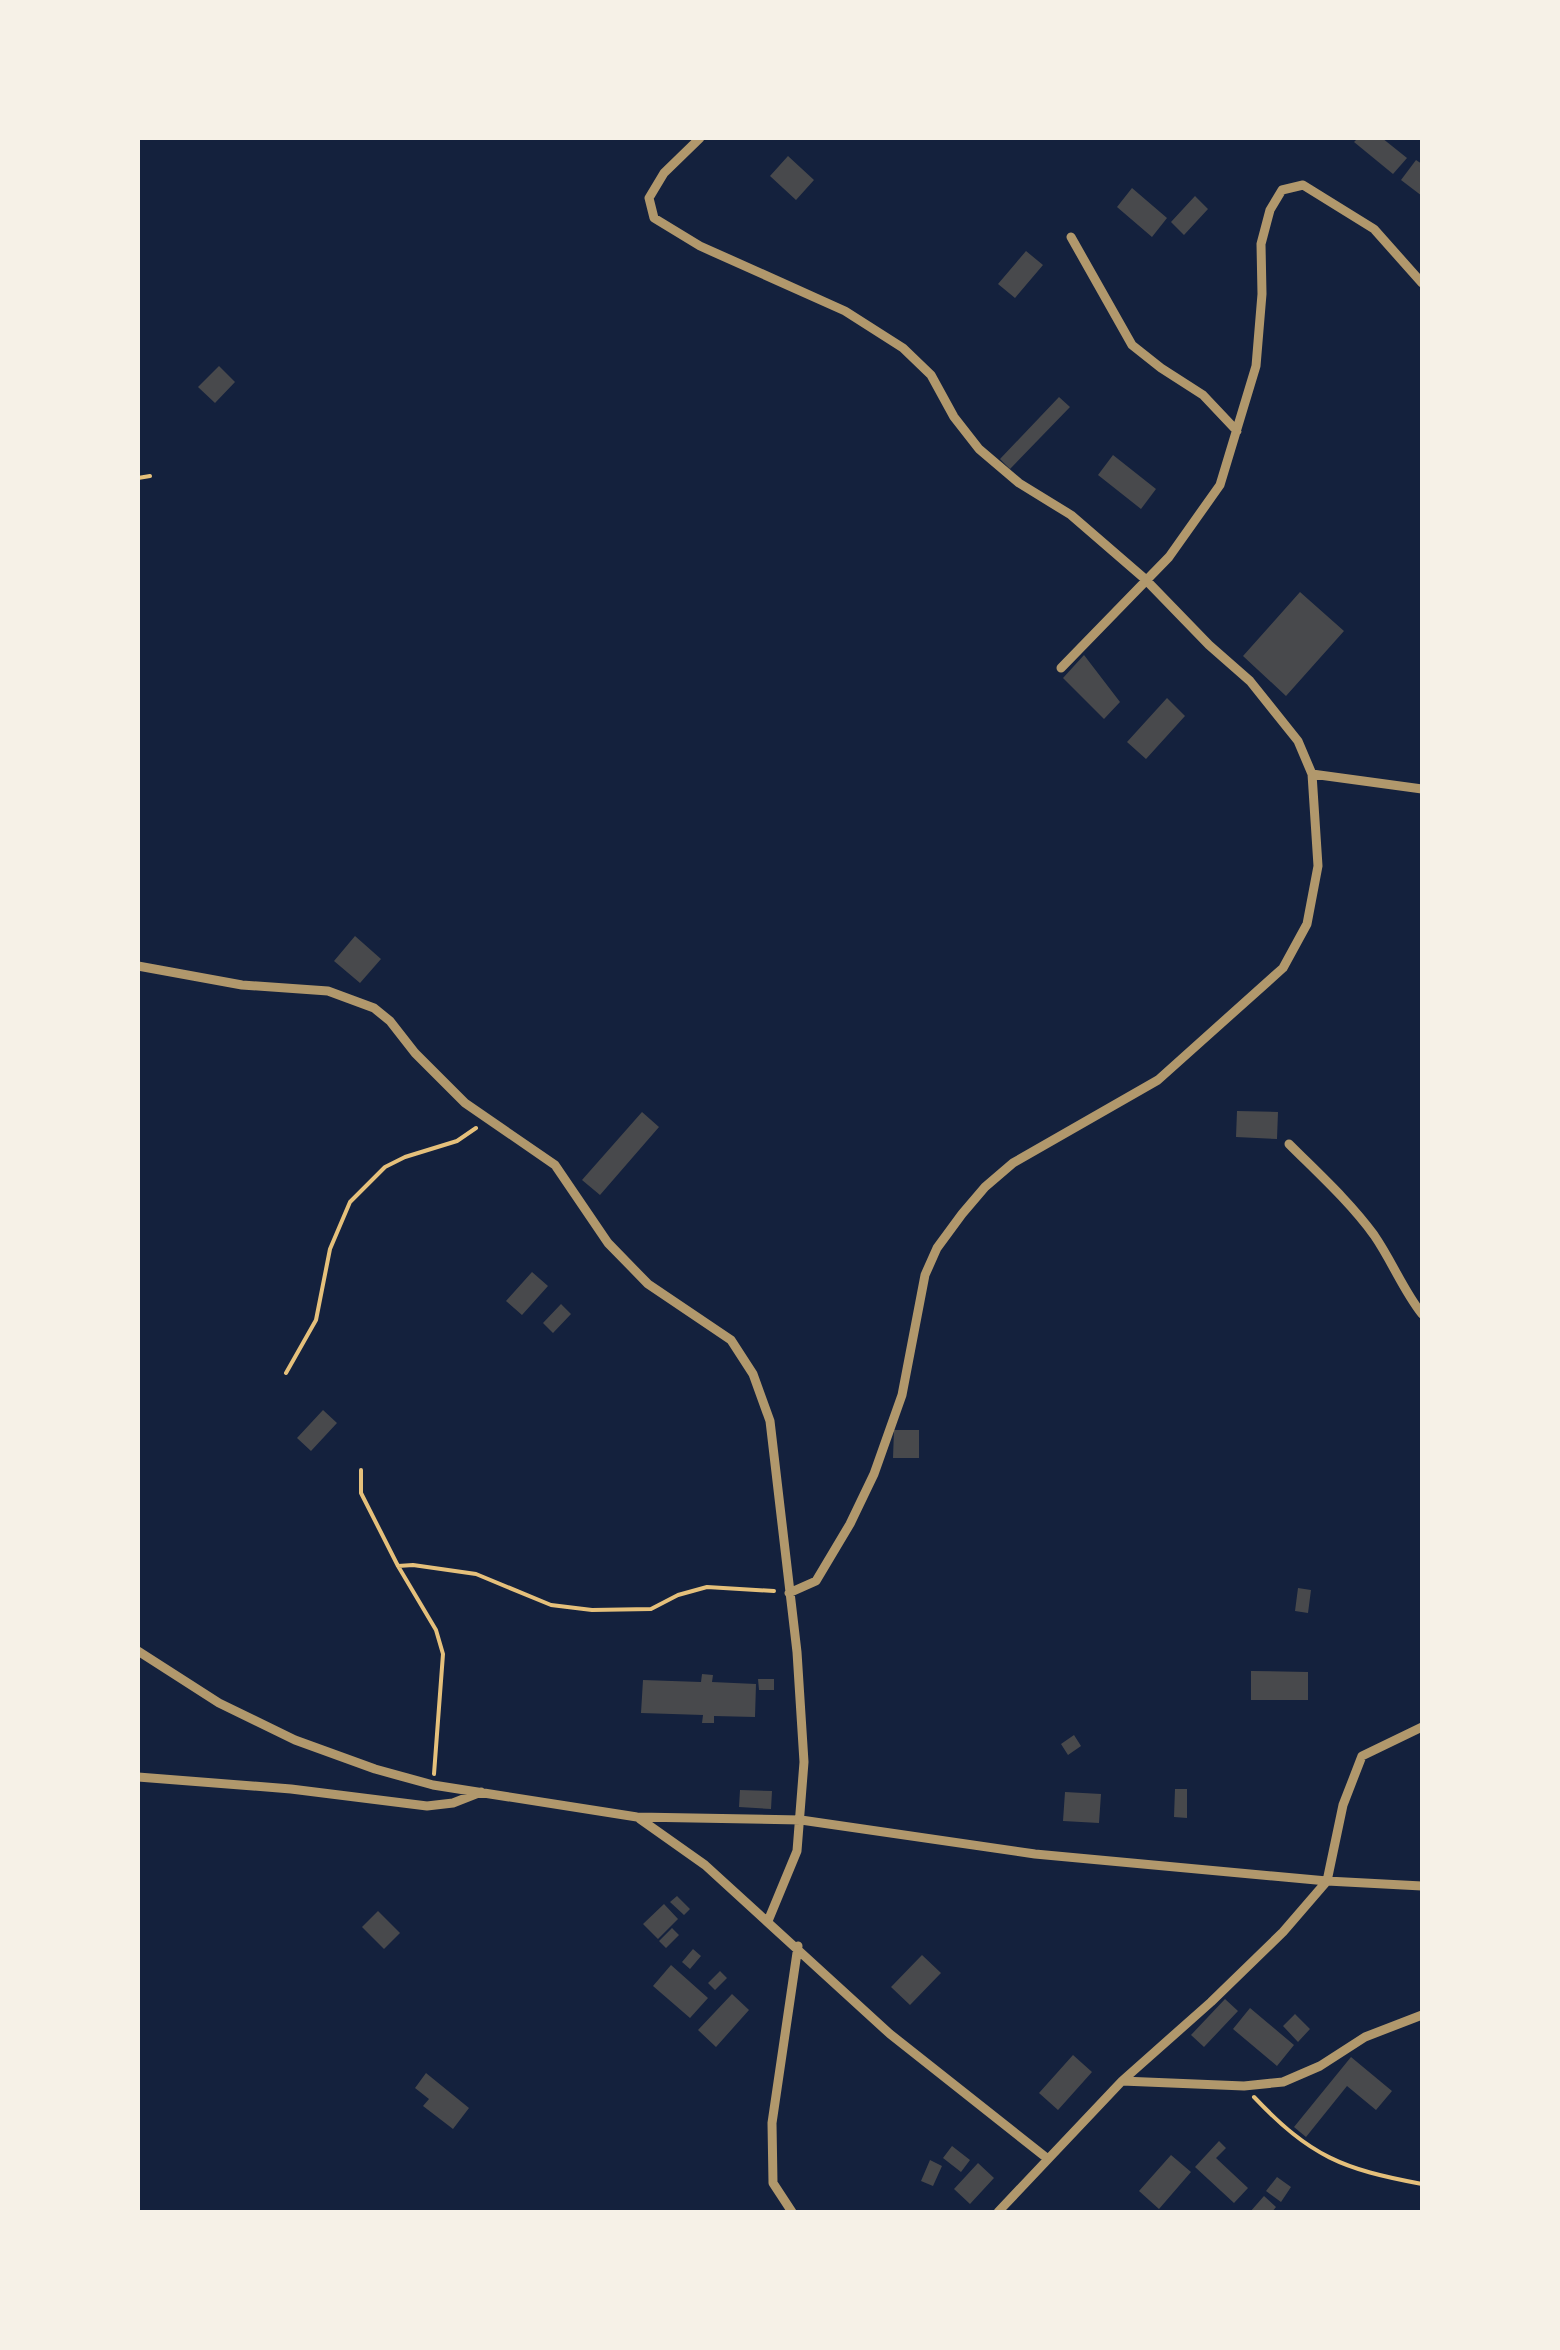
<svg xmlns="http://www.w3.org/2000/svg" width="1560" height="2350" font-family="'Source Serif 4',serif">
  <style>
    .building { fill: #48494c }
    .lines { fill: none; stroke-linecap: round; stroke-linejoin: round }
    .path { stroke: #e5c07b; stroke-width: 4 }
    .minor { stroke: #b1986c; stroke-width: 9 }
  </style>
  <rect width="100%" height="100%" fill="#14213d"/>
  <path class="building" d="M1358,138h24l25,20 -14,16 -39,-32z
    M788,156l26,24 -18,20 -26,-24z
    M1416,160l6,4v32l-21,-16z
    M1132,188l35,30 -15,19 -35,-30z
    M1195,196l13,13 -24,26 -13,-13z
    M1026,251l17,14 -28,33 -17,-14z
    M219,366l16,16 -20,21 -17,-16z
    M1059,397l11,10 -60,62 -10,-10z
    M1113,455l43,34 -15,20 -43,-34z
    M1300,592l44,39 -58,65 -43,-40z
    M1084,655l36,47 -16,17 -41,-41z
    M1167,698l18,18 -39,43 -19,-17z
    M355,936l26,23 -21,24 -26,-22z
    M1237,1111l41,1 -1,27 -41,-2z
    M642,1112l17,15 -59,68 -18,-15z
    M532,1272l16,14 -26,29 -16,-14z
    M561,1304l10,10 -18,19 -10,-10z
    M323,1410l14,13 -26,28 -14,-13z
    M894,1430h25v28h-26z
    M1298,1588l13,2 -3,23 -13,-2z
    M1251,1671l57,1v28h-57z
    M702,1674l11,1 -1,7 44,2 -1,33 -41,-1v7h-12l1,-8 -62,-2 2,-33 58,2z
    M758,1679h16v11h-15z
    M1074,1735l7,11 -13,9 -7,-11z
    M1175,1789h12v29l-13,-1z
    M740,1790l32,1 -1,18 -32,-2z
    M1065,1792l36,2 -2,29 -36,-2z
    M677,1896l13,13 -6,6 -14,-13z
    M664,1904l14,15 -20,20 -15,-15z
    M378,1911l22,22 -16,16 -22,-22z
    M672,1928l7,7 -13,13 -7,-7z
    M693,1949l8,7 -11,13 -8,-7z
    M922,1955l19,18 -31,32 -19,-18z
    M671,1965l37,33 -18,20 -37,-32z
    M720,1971l7,7 -12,12 -7,-7z
    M732,1994l17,16 -33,37 -18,-17z
    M1225,1999l13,12 -34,36 -13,-12z
    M1250,2008l44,37 -17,21 -44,-37z
    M1295,2014l15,15 -12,13 -15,-16z
    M1073,2055l19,17 -34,38 -19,-17z
    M1351,2057l41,34 -16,19 -29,-24 -41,51 -12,-10z
    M426,2073l43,35 -16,21 -30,-23 6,-7 -14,-11z
    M1219,2141l7,7 -10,10 32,30 -14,15 -39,-36z
    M952,2146l18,14 -9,12 -18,-14z
    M1171,2155l20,17 -32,37 -20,-18z
    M930,2160l12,6 -9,20 -12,-5z
    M978,2163l16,15 -24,26 -16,-15z
    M1277,2177l14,10 -10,15 -15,-11z
    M1264,2196l12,11 -4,5h-22z"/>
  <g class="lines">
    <path class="path" d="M138,478l12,-2
      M286,1373l30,-53 14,-71 20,-47 35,-35 20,-10 52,-16 19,-13
      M361,1470v23l37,73 15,-1 63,9 75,31 41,5 59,-1 27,-14 29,-8 67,4
      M398,1566l38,64 7,24 -9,120
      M1254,2097c57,60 88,72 168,87"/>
    <path class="minor" d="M700,138l-36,35 -15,25 5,20 46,28 145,65 58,37 28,27 23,42 25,32 40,34 52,32 74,64 64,66 41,36 48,60 14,33 6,92 -11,58 -24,44 -125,112 -145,83 -28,24 -23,27 -25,34 -12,27 -23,120 -28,79 -24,50 -34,57 -27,12
      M1071,237l61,108 29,23 42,27 34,36
      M1061,668l108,-111 51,-72 36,-119 6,-72 -1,-50 9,-34 12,-20 21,-5 71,44 48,54
      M1312,774l110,15
      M138,966l104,19 86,6 46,17 16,13 25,32 50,50 90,62 53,78 40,41 83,56 22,34 17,47 27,231 7,110 -7,89 -29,70
      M1289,1144c29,29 61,58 85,91 18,26 29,55 48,79
      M138,1651l81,52 76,37 80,29 58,16 204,32 164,3 234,34 292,27 16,-76 19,-49 60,-29
      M138,1777l153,12 136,17 26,-3 28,-11
      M640,1819l65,46 185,169 158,125
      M1122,2081l122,5 39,-4 37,-16 45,-29 57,-22
      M792,2212l-19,-29 -1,-60 26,-177
      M998,2212l124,-131 89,-79 72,-70 44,-51 95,5"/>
  </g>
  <rect width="1560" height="2350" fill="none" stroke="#f6f1e7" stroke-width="280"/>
</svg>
